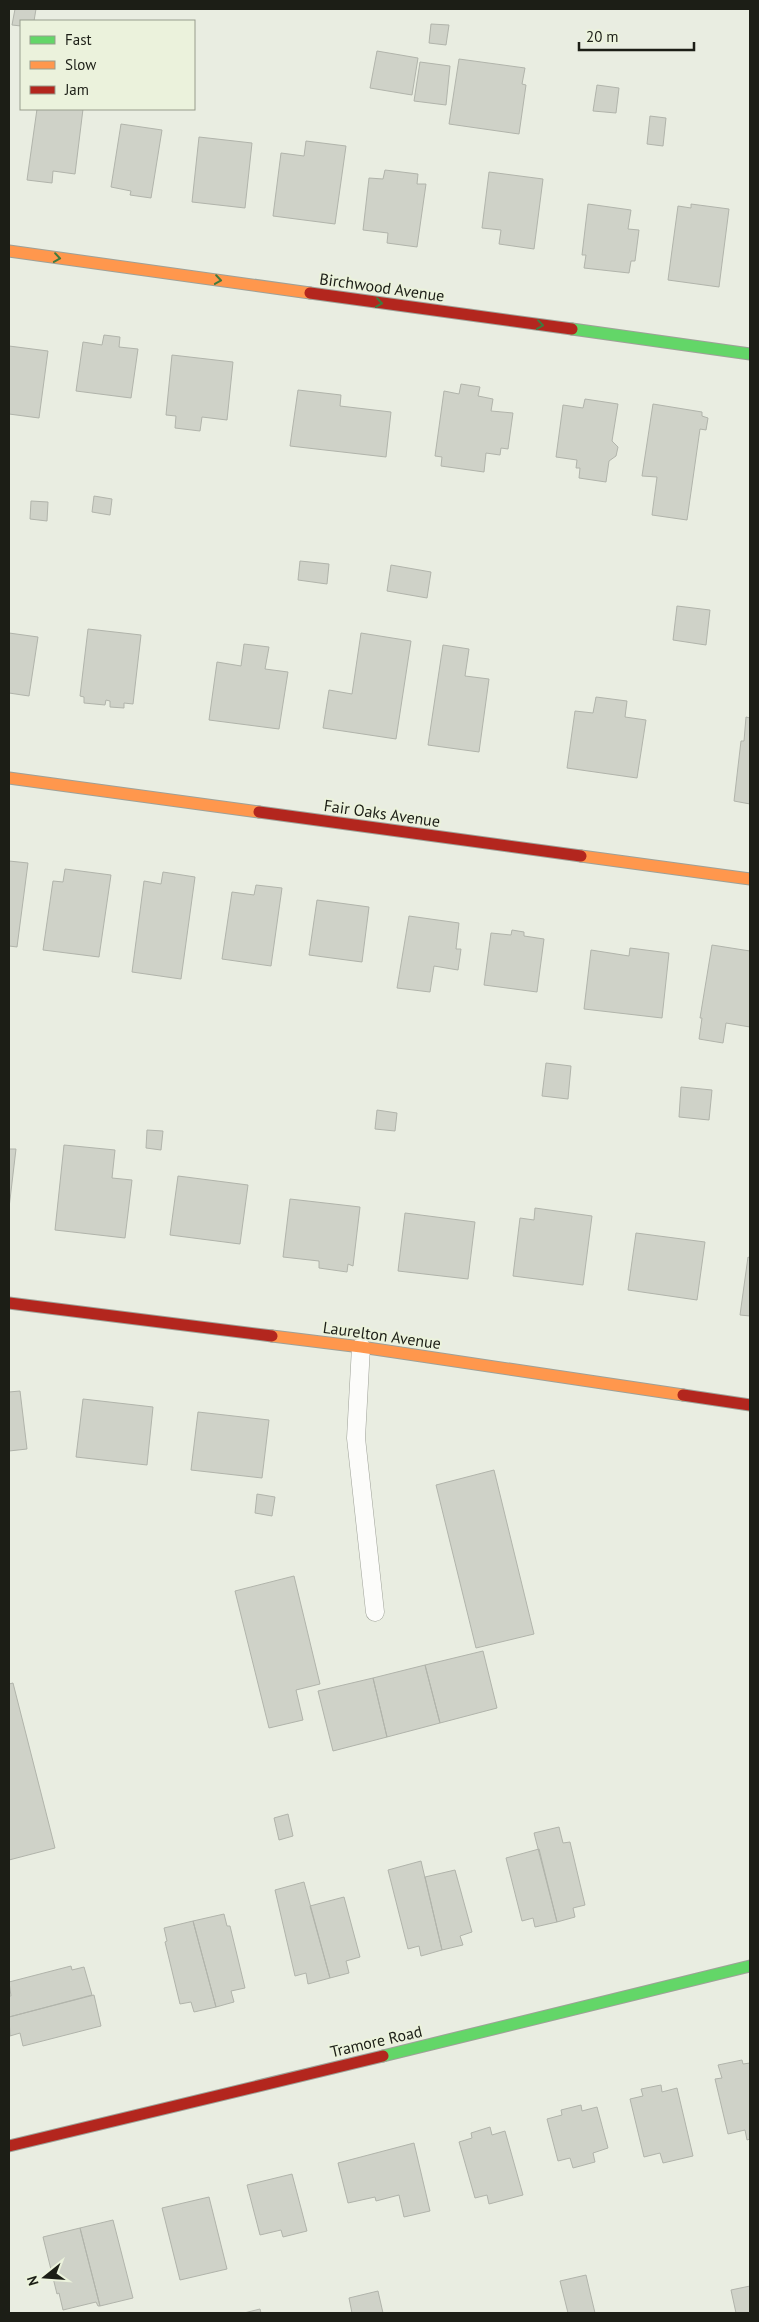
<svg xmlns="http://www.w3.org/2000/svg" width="759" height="2322" font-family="'PT Sans',sans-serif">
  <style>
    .building { fill: #cfd2c8; stroke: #b1b4ab }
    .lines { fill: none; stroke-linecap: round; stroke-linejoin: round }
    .lane-casing { stroke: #9ea198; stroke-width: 19 }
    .fast-casing { stroke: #9ea198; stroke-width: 13 }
    .slow-casing { stroke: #9ea198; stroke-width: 13 }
    .jam-casing { stroke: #9ea198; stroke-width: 13 }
    .lane { stroke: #fcfcfa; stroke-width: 18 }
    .fast { stroke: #63d668; stroke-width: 11 }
    .slow { stroke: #ff974d; stroke-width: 11 }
    .jam { stroke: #b3261e; stroke-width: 11 }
    .oneway { stroke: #407a3f }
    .labels { text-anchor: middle; stroke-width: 4; stroke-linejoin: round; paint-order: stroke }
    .street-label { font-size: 16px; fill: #1c1e16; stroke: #ebf2dc }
  </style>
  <rect width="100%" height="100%" fill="#e9ede1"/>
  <path class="building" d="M15,9h21l-2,12h-13v5l-9,-1z
    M431,24l18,1 -3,20 -17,-2z
    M377,51l41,7 -6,37 -42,-7z
    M459,59l66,9 -3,16 4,1 -7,49 -70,-10z
    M420,62l30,4 -4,39 -32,-4z
    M597,85l22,3 -3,25 -23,-2z
    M37,109h46l-8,65 -22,-3 -1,12 -25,-3z
    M650,116l16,2 -3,28 -16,-2z
    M121,124l41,6 -11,68 -21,-3 1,-4 -20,-4z
    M199,137l53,6 -7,65 -53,-6z
    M306,141l40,5 -11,78 -62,-8 8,-63 23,3z
    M385,170l33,4 -1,10h9l-9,63 -30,-4 1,-10 -25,-3 6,-52 14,1z
    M489,172l54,7 -9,70 -35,-5 2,-14 -19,-2z
    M588,204l43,6 -3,19 11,1 -4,31h-4l-2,12 -45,-5 2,-13h-4z
    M691,204l38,5 -10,78 -51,-7 10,-74 13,2z
    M104,335l16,2 -1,10 19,2 -7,49 -55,-7 7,-49 19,3z
    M9,346l39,5 -9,67 -30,-4z
    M172,355l61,7 -6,58 -25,-3 -2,14 -25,-3 1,-12 -10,-1z
    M461,384l19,3 -2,9 15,3 -2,12 22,2 -5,36 -7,-1 -1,7 -14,-2 -2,19 -43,-6 1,-9 -7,-1 9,-65 15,3z
    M298,390l43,5 -1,11 51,6 -5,45 -96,-11z
    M585,399l33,5 -6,37 6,6 -2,9 -7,5 -3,21 -27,-4 1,-10h-4l1,-8 -21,-3 7,-52 20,3z
    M653,404l49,8v4l6,2 -2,12 -6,-1 -13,91 -35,-5 5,-38 -15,-1z
    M94,496l18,3 -2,16 -18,-3z
    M31,501l17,1 -1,19 -17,-2z
    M300,561l29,3 -2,20 -29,-4z
    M391,565l40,7 -4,26 -40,-7z
    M677,606l33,4 -4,35 -33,-5z
    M88,629l53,6 -8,69 -9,-1v5l-14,-1v-6l-4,-1 -1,5 -21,-2v-6l-4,-1z
    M9,633l29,4 -9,59 -20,-3z
    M361,633l50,8 -15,98 -73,-11 6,-38 23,4z
    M244,644l25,3 -4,22 23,3 -9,57 -70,-9 8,-58 24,4z
    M443,645l26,4 -4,27 24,3 -10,73 -51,-7z
    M596,697l31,4 -2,16 21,3 -9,58 -70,-10 8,-57 18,2z
    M746,717l4,1v86l-16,-3 7,-60h3z
    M9,861l19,2 -11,84 -8,-1z
    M65,869l46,6 -12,82 -56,-7 10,-69 10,1z
    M163,872l32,5 -14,102 -49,-7 12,-91 17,3z
    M256,885l26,3 -11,78 -49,-7 10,-67 22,3z
    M317,900l52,7 -7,55 -53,-7z
    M409,916l50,7 -3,26h5l-3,21 -24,-4 -4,26 -33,-4z
    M512,930l12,2v4l20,3 -7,53 -53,-7 7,-52 20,2z
    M712,945l38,6v76l-24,-4 -3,20 -24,-4 3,-21h-2z
    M630,948l39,5 -7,65 -78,-9 7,-59 38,6z
    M546,1063l25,3 -3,33 -26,-3z
    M681,1087l31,3 -3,30 -30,-3z
    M377,1110l20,3 -2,18 -20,-2z
    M147,1130l16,1 -2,19 -15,-2z
    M64,1145l51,5 -3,28 20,2 -7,58 -70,-8z
    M9,1149h7l-7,59z
    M178,1176l70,9 -8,59 -70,-9z
    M290,1199l70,8 -7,59 -5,-2 -1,8 -28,-4v-7l-36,-4z
    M535,1208l57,8 -9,69 -70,-9 7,-58 14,2z
    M405,1213l70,9 -7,57 -70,-8z
    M636,1233l69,9 -8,58 -69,-10z
    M748,1257l2,1v58l-10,-1z
    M20,1391l7,58 -18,2v-59z
    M83,1399l70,8 -6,58 -71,-8z
    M198,1412l71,8 -7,58 -71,-8z
    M494,1470l40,164 -58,14 -40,-163z
    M257,1494l18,3 -3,19 -17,-3z
    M294,1576l26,108 -24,6 7,30 -34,8 -34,-137z
    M483,1651l14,57 -57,15 -15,-58z
    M425,1665l15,58 -53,14 -14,-59z
    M373,1678l14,59 -54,14 -15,-60z
    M13,1683l42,165 -46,12v-176z
    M288,1814l5,22 -14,4 -5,-22z
    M559,1827l4,16 7,-1 15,63 -12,3 2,9 -18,5 -23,-89z
    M539,1849l18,73 -22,5 -2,-9 -11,3 -16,-63z
    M421,1861l21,89 -21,6 -2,-10 -11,3 -20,-79z
    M455,1870l17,62 -12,4 3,9 -21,5 -17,-73z
    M304,1882l26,96 -22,6 -2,-11 -11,3 -20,-86z
    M344,1897l16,60 -14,4 3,12 -19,5 -20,-72z
    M224,1914l3,12h3l15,62 -14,3 3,11 -18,5 -23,-86z
    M193,1921l23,86 -22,5 -3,-10 -11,2 -15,-62 2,-1 -3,-13z
    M71,1966l1,4 12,-3 8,28 -83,22v-21h2l-2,-14z
    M94,1995l7,31 -78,20 -3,-13 -10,3 -1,-19z
    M742,2060l1,4 7,-1v76l-3,1 -2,-10 -17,4 -13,-55 7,-1 -4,-13z
    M661,2085l1,7 15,-4 16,68 -30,7 -3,-10 -16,4 -14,-58 13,-3 -2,-7z
    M581,2105l1,6 15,-4 11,41 -15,5 2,9 -22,6 -3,-10 -12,3 -11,-42 15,-4 -1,-5z
    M490,2127l2,8 13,-4 18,64 -34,9 -2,-9 -12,3 -16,-56 13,-4 -1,-5z
    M414,2143l16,68 -26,6 -5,-22 -23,6 -1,-4 -27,6 -10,-40z
    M292,2174l15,57 -24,6 -2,-7 -21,5 -13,-50z
    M209,2197l18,72 -47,11 -18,-72z
    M113,2220l20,78 -33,8 -20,-78z
    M80,2228l20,78h-2l-2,-4 -33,8 -4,-17 -2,1 -14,-57z
    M586,2275l9,38h-27l-8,-32z
    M750,2286v27h-14l-5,-23z
    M378,2291l5,22h-31l-3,-15z
    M260,2309l1,4h-17z"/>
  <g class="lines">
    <g class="lane-casing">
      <path id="lane" d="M361,1347l-5,91 19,174"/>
    </g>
    <g class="fast-casing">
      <path id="fast" d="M572,329l178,25
        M383,2056l367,-90"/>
    </g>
    <g class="slow-casing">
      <path id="slow" d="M9,251l301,42
        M9,778l250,34
        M581,856l169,23
        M272,1336l89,11 322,48"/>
    </g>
    <g class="jam-casing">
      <path id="jam" d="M310,293l262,36
        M259,812l322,44
        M9,1303l263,33
        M683,1395l67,10
        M9,2146l374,-90"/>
    </g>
    <use href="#lane" class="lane"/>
    <use href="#fast" class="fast"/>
    <use href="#slow" class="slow"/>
    <use href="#jam" class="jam"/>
  </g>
  <defs><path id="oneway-chevron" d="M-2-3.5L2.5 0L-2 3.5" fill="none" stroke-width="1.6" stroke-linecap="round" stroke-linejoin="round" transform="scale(1.25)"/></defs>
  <g class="oneway">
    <use href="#oneway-chevron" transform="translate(57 258) rotate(8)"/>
    <use href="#oneway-chevron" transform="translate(218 280) rotate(8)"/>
    <use href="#oneway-chevron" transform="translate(379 303) rotate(8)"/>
    <use href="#oneway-chevron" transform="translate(540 325) rotate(8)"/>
  </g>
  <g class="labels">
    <g class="street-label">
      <text transform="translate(382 287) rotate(8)" y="6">Birchwood Avenue</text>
      <text transform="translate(382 813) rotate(8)" y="6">Fair Oaks Avenue</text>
      <text transform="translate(382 1335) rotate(8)" y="6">Laurelton Avenue</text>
      <text transform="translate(376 2041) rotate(-13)" y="6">Tramore Road</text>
    </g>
  </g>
  <rect width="759" height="2322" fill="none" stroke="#1c1e16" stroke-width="20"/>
  <rect x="20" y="20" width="175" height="90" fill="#ebf2dc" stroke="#989d8d"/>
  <rect x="30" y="36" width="25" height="8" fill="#63d668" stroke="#989d8d"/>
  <text x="65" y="45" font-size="15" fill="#1c1e16">Fast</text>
  <rect x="30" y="61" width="25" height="8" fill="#ff974d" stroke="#989d8d"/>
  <text x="65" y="70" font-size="15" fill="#1c1e16">Slow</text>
  <rect x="30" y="86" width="25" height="8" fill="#b3261e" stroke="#989d8d"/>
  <text x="65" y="95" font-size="15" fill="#1c1e16">Jam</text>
  <g transform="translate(45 2277) rotate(253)" stroke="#ebf2dc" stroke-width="4" paint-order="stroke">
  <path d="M0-4L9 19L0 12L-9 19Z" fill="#1c1e16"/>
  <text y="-8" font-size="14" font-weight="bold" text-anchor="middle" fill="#1c1e16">N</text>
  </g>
  <path d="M579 42v8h115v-8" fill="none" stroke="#1c1e16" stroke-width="2.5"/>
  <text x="586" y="42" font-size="15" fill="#1c1e16" stroke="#ebf2dc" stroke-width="4" paint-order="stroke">20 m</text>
</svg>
